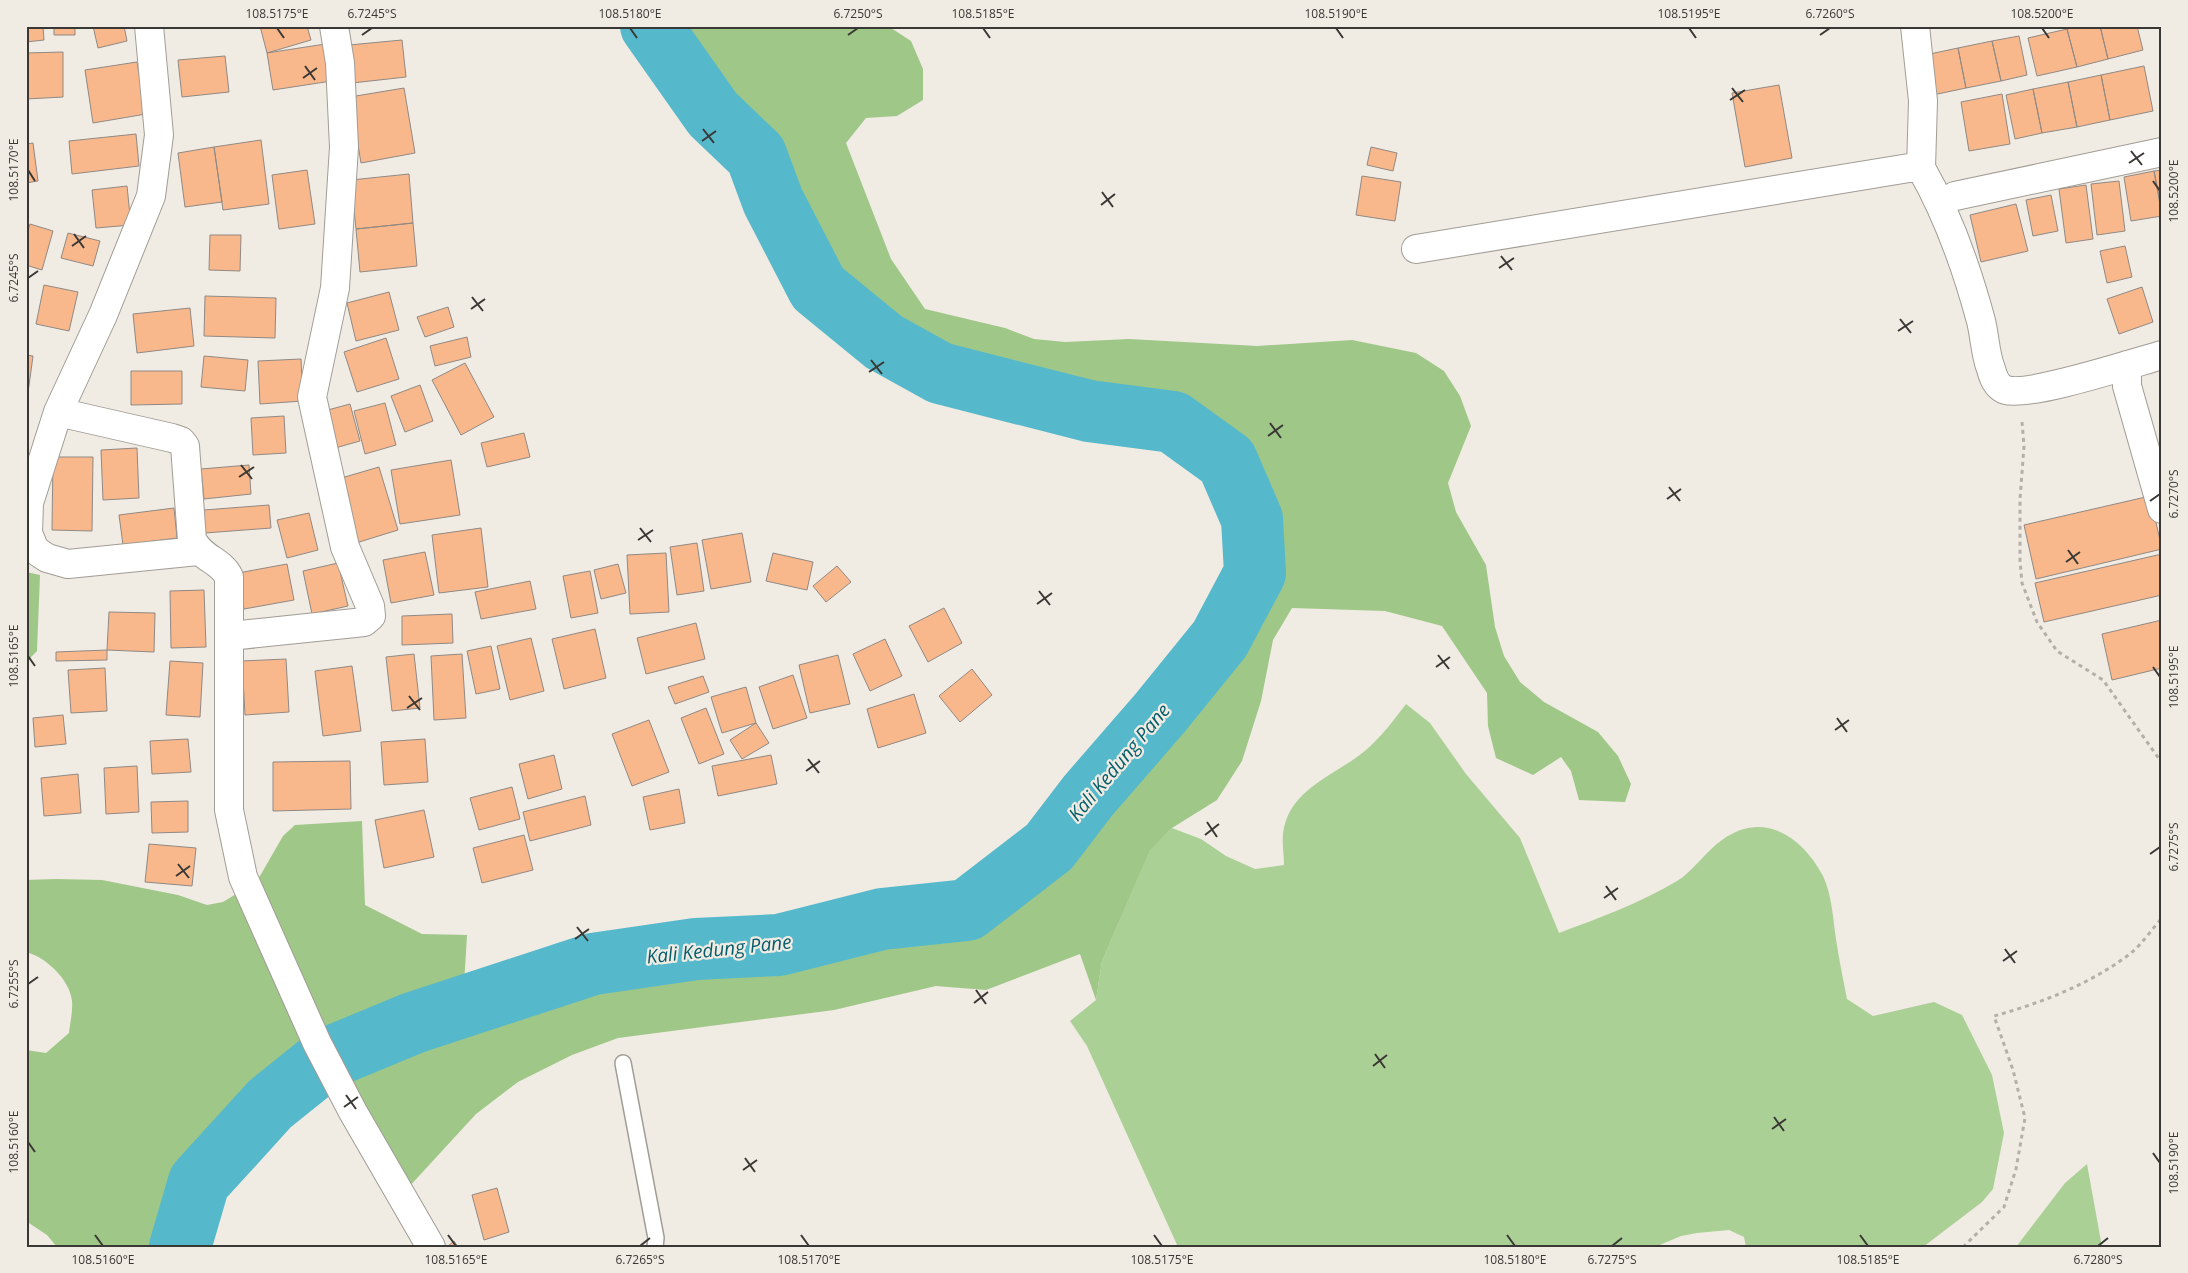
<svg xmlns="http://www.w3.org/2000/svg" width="2188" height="1273" font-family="'Open Sans',sans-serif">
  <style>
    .green { fill: #abd096 }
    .forest { fill: #9fc788 }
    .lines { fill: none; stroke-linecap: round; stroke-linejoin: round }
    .river { stroke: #55b8cb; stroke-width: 62 }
    .building { fill: #f8b88b; stroke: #918984 }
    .service-casing { stroke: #a19c95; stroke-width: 18 }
    .minor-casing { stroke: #a19c95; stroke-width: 30 }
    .path { stroke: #b4b0a9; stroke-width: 3; stroke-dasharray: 4 4; stroke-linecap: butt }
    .service { stroke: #fff; stroke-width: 15 }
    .minor { stroke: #fff; stroke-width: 28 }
    .ticks { fill: none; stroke: #3a3835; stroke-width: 2 }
    .labels { text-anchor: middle; stroke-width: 4.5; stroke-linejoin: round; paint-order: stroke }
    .water-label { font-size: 19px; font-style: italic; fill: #045d6a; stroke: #f0ebe3 }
    .neatline { fill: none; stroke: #3a3835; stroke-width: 2 }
    .ticks-label { font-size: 12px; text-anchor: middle; fill: #3a3835 }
  </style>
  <rect width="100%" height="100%" fill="#f0ebe3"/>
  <path class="green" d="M1406,704l24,19 36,51 54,64 39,95c40,-15 81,-30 118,-52 14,-8 29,-30 45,-41 41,-30 80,-4 101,36 9,19 10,43 13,63 3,20 7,40 11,60l26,17 61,-14 28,13 30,60 12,58 -11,56 -11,13 -59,45h-177l-2,-10 -15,-7 -32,3 -16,3 -26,11h-477l-91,-201 -17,-25 26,-21 6,-39 48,-112 22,-21 29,11 25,17 29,13 29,-4c0,-10 -2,-21 -1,-31 5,-45 52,-58 83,-84 15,-13 28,-30 40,-46z
    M2087,1164l15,83h-86l49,-64z"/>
  <path class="forest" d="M667,26h221l23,15 12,28v31l-26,16 -31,2 -20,25 45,116 34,50 80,19 29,11 31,3 64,-3 128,7 95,-6 64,13 28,18 16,25 11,30 -23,57 8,29 30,53 9,62 9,29 16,26 24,20 54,30 20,24 13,28 -6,18 -46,-2 -8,-29 -10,-14 -28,18 -37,-17 -8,-32 -1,-33 -45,-67 -57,-15 -93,-3 -19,32 -12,61 -19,60 -25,39 -45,28 -22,22 -48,111 -6,39 -16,-46 -94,36 -50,-4 -102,24 -216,28 -46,17 -54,27 -42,32 -69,75 -74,-119 84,-35 179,-58 101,-15 85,-4 102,-26 87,-9 88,-67 39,-52 73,-83 60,-75 37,-71 -4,-59 -26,-63 -61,-43 -85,-11 -147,-38 -54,-29 -63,-52 -43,-84 -18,-48 -44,-43z
    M26,572l14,3 -3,76 -11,11z
    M362,821l3,84 57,29 45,1 -3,50 -145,63 -58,47 -74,81 -20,71h-110l-10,-12 -21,-14v-171l20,3 23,-20c1,-10 4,-22 3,-32 -2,-21 -26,-44 -46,-49v-72l30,-1 46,1 76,15 29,10 16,-3 26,-16 11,-10 23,-40 12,-11z"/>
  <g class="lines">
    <path class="river" d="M180,1247l19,-65 71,-78 56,-45 87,-36 180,-59 103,-15 83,-4 103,-26 85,-9 82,-63 39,-51 72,-83 60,-74 35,-66 -3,-54 -25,-58 -54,-39 -84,-11 -149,-38 -56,-31 -66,-54 -45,-87 -17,-46 -43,-41 -62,-88"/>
  </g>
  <path class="building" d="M26,26h17l1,14 -18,2z
    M54,26h21v9h-21z
    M93,26h31l3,15 -29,7z
    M260,26h47l4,14 -44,13z
    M2078,26h22l8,33 -31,8 -10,-38z
    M2100,26h37l6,24 -35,9z
    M2067,29l10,38 -40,9 -9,-38z
    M2019,36l8,39 -26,6 -9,-40z
    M402,40l4,37 -54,6 -3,-38z
    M1992,41l9,40 -35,7 -8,-40z
    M332,43l6,37 -65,10 -6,-37z
    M1958,48l8,40 -33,7 -8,-40z
    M63,52v45l-37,2v-46z
    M225,56l4,36 -47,5 -4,-37z
    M137,62l9,52 -53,9 -8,-53z
    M2144,66l9,45 -43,9 -9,-45z
    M2101,75l9,45 -33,7 -9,-45z
    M2068,82l9,45 -35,6 -9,-44z
    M1779,85l13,73 -47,9 -13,-74z
    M404,88l11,65 -54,10 -11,-66z
    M2033,89l9,44 -27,6 -9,-44z
    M2002,94l8,50 -41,7 -8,-49z
    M136,134l3,32 -67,8 -3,-33z
    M261,140l8,64 -46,6 -9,-63z
    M33,143l5,38 -12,2v-39z
    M214,147l8,55 -37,5 -7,-54z
    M1371,147l26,6 -4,18 -26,-6z
    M307,170l8,54 -36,5 -7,-54z
    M2162,170v41l-8,-40z
    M2154,171l8,45 -31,5 -7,-44z
    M409,174l4,49 -57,6 -5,-49z
    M1362,176l39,6 -6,39 -39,-6z
    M2119,181l6,50 -28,4 -6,-51z
    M2086,185l7,54 -27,4 -7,-54z
    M127,186l4,39 -35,3 -4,-38z
    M2051,195l7,36 -25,5 -7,-36z
    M2016,204l12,47 -47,11 -11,-47z
    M413,223l4,43 -57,6 -4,-43z
    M30,224l23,7 -11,39 -16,-5v-28z
    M68,233l32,8 -7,25 -32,-8z
    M210,235h31l-1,36 -31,-1z
    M2125,246l7,31 -25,6 -7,-32z
    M44,285l34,7 -9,39 -33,-7z
    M2142,287l11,35 -34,12 -12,-35z
    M389,292l10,38 -43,11 -9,-38z
    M205,296l71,2 -1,40 -71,-2z
    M448,307l6,20 -29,10 -8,-20z
    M190,308l4,38 -57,7 -4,-39z
    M467,337l4,20 -36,9 -5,-20z
    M386,338l13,41 -42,13 -13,-40z
    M26,355l7,1 -5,37 -2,-1z
    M204,356l44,4 -3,31 -44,-4z
    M301,359l2,42 -43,3 -2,-43z
    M465,363l29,54 -33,18 -29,-55z
    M131,371h51v33l-51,1z
    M420,385l13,36 -28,11 -14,-36z
    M385,403l11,42 -31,9 -11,-43z
    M350,404l10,37 -25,7 -11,-37z
    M284,416l2,37 -33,2 -2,-37z
    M524,433l6,24 -43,10 -6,-24z
    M137,448l2,50 -36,2 -2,-50z
    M53,457h40l-1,74 -40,-1z
    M451,460l9,55 -60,9 -9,-54z
    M249,465l2,29 -47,5 -3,-30z
    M379,467l19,63 -42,13 -18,-64z
    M2150,496l12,53 -126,30 -12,-54z
    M269,505l2,23 -66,5 -1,-23z
    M174,508l3,30 -54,7 -4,-30z
    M309,513l9,37 -31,8 -10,-38z
    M481,528l7,59 -49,6 -7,-58z
    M742,533l9,49 -40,7 -9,-49z
    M697,543l7,48 -27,4 -7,-48z
    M425,552l9,43 -43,8 -8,-43z
    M666,553l3,59 -39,2 -3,-59z
    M773,553l40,9 -6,28 -41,-9z
    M2162,554v41l-118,27 -9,-39z
    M338,563l10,43 -36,8 -9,-43z
    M287,564l7,36 -50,9 -6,-36z
    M618,564l8,29 -25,6 -7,-29z
    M837,566l14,16 -25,20 -13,-16z
    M590,571l8,42 -27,5 -8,-42z
    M530,581l6,28 -55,10 -6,-27z
    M204,590l2,57 -35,1 -1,-57z
    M944,608l18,35 -34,19 -19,-36z
    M109,612l46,1 -1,39 -47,-2z
    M452,614l1,29 -51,2v-29z
    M2162,620v48l-50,12 -10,-46z
    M696,623l9,36 -59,15 -9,-36z
    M595,629l11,49 -42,11 -12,-50z
    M531,638l13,53 -34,9 -13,-54z
    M885,639l17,37 -32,15 -17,-37z
    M491,646l9,43 -24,5 -9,-43z
    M107,650v10l-51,1v-9z
    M414,654l6,54 -28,3 -6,-54z
    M462,654l4,64 -32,2 -3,-64z
    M838,655l12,49 -40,9 -11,-48z
    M286,659l3,53 -44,3 -3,-54z
    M170,661l33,2 -3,54 -34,-2z
    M352,666l9,65 -38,5 -8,-65z
    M105,668l2,43 -36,2 -3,-43z
    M972,669l20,26 -32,27 -21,-26z
    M793,675l14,43 -34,11 -14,-42z
    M703,676l6,16 -34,12 -7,-17z
    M746,687l10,36 -34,10 -11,-36z
    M914,694l12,39 -48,15 -11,-39z
    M706,708l18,46 -25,10 -18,-46z
    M63,715l3,29 -31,3 -2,-29z
    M649,720l20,52 -37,14 -20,-52z
    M756,723l13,20 -27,16 -12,-19z
    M188,739l3,33 -39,2 -2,-33z
    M425,739l3,43 -44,3 -3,-43z
    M554,755l8,34 -34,10 -9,-35z
    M771,755l6,29 -59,12 -6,-30z
    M350,761l1,48 -78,2v-49z
    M137,766l2,46 -33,2 -2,-46z
    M78,774l3,39 -37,3 -3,-38z
    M512,787l8,32 -41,11 -9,-32z
    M679,789l6,34 -35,7 -7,-33z
    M585,796l6,29 -61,16 -7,-29z
    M188,801v31l-36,1 -1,-31z
    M424,810l10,47 -50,11 -9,-48z
    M524,835l9,35 -51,13 -9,-35z
    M149,844l47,4 -4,38 -47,-4z
    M497,1188l12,44 -25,8 -12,-45z
    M454,1241l4,6h-11z"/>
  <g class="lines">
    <g class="service-casing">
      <path id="service" d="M623,1063l33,175 -1,9"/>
    </g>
    <g class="minor-casing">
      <path id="minor" d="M149,26l10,109 -8,61 -48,119 -45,97 -29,91 -1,30 7,17 12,8 21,6 130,-13
        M1915,26l8,75 -2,67
        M1955,196l207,-44
        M1416,249l493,-81h12c27,47 46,101 60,153 4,16 4,33 10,48 2,8 6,18 15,21 24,7 127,-27 156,-35
        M2127,365v21l35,123
        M58,412l114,26 9,3 4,5 7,94c11,20 29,20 37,37v233l14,67 74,166 36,69 78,135
        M230,636l125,-13 9,-1 7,-6 -1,-10 -25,-59 -33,-150 23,-109 9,-141 -4,-84 -6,-37"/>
    </g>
    <path class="path" d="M2022,422l2,24 -4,53v62l2,22 15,39 20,29 46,29 59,83
      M1963,1247l41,-40 12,-38 9,-51 -12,-48 -19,-54c47,-13 97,-32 137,-63 11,-9 21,-24 31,-35"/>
    <use href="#service" class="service"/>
    <use href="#minor" class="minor"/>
  </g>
  <path class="ticks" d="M277,28l7,10M630,28l7,10M983,28l7,10M1336,28l7,10M1689,28l7,10M2042,28l7,10M362,35l10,-7M848,35l10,-7M1820,35l10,-7M305,66l10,14M303,78l14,-10M1732,88l11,14M1730,100l15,-10M703,129l11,14M702,141l14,-10M2131,151l11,14M2129,163l15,-10M28,170l7,11M2153,181l7,10M1102,192l11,15M1101,205l14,-11M74,234l10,14M72,246l14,-10M1501,256l11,14M1499,268l15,-10M28,278l10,-7M472,297l11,14M471,309l14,-10M1900,319l11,14M1898,331l15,-10M871,360l11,14M869,372l15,-10M1270,423l11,15M1268,436l15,-11M241,465l11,14M239,477l15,-10M1669,487l11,14M1667,499l14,-10M2150,501l10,-7M640,528l11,14M638,540l15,-10M2068,550l10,14M2066,562l14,-10M1039,591l11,14M1037,604l15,-11M1438,655l11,14M28,656l7,10M1436,667l14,-10M2153,667l7,10M409,696l11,14M407,708l15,-10M1837,718l10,14M1835,730l14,-10M808,759l11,14M806,771l14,-10M1207,822l10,15M1205,835l14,-11M2150,854l10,-7M178,864l11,14M176,876l14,-10M1606,886l10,14M1604,898l14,-10M577,927l11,14M575,939l14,-10M2005,949l10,14M2003,961l14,-10M28,984l10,-7M976,990l10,14M974,1003l14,-11M1375,1054l10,14M1373,1066l14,-11M346,1095l10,14M344,1107l14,-10M1774,1117l10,14M1772,1129l14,-10M28,1142l7,10M2153,1153l7,10M745,1158l10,14M743,1170l14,-10M95,1235l8,11M448,1235l8,11M801,1235l8,11M1154,1235l8,11M1507,1235l8,11M1860,1235l8,11M640,1246l10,-8M1612,1246l10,-8M2098,1246l10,-8"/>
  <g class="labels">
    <g class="water-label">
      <text transform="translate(1119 762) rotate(-50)" y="7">Kali Kedung Pane</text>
      <text transform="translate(719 949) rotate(-6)" y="7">Kali Kedung Pane</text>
    </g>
  </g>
  <rect width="2188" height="1273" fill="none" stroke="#f0ebe3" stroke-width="55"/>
  <rect x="28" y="28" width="2132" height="1218" class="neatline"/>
  <g class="ticks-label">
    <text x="277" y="18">108.5175°E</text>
    <text x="372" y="18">6.7245°S</text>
    <text x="630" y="18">108.5180°E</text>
    <text x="858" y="18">6.7250°S</text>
    <text x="983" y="18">108.5185°E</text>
    <text x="1336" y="18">108.5190°E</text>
    <text x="1689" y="18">108.5195°E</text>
    <text x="1830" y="18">6.7260°S</text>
    <text x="2042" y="18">108.5200°E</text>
    <text transform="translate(14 170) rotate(-90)" y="4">108.5170°E</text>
    <text transform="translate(2174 191) rotate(-90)" y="4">108.5200°E</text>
    <text transform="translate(14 278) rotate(-90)" y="4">6.7245°S</text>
    <text transform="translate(2174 494) rotate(-90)" y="4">6.7270°S</text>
    <text transform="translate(14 656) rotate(-90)" y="4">108.5165°E</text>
    <text transform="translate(2174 677) rotate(-90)" y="4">108.5195°E</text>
    <text transform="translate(2174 847) rotate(-90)" y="4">6.7275°S</text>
    <text transform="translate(14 984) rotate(-90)" y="4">6.7255°S</text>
    <text transform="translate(14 1142) rotate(-90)" y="4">108.5160°E</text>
    <text transform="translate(2174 1163) rotate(-90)" y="4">108.5190°E</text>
    <text x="103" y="1264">108.5160°E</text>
    <text x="456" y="1264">108.5165°E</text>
    <text x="640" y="1264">6.7265°S</text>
    <text x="809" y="1264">108.5170°E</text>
    <text x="1162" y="1264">108.5175°E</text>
    <text x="1515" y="1264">108.5180°E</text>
    <text x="1612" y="1264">6.7275°S</text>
    <text x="1868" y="1264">108.5185°E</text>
    <text x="2098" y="1264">6.7280°S</text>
  </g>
</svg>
